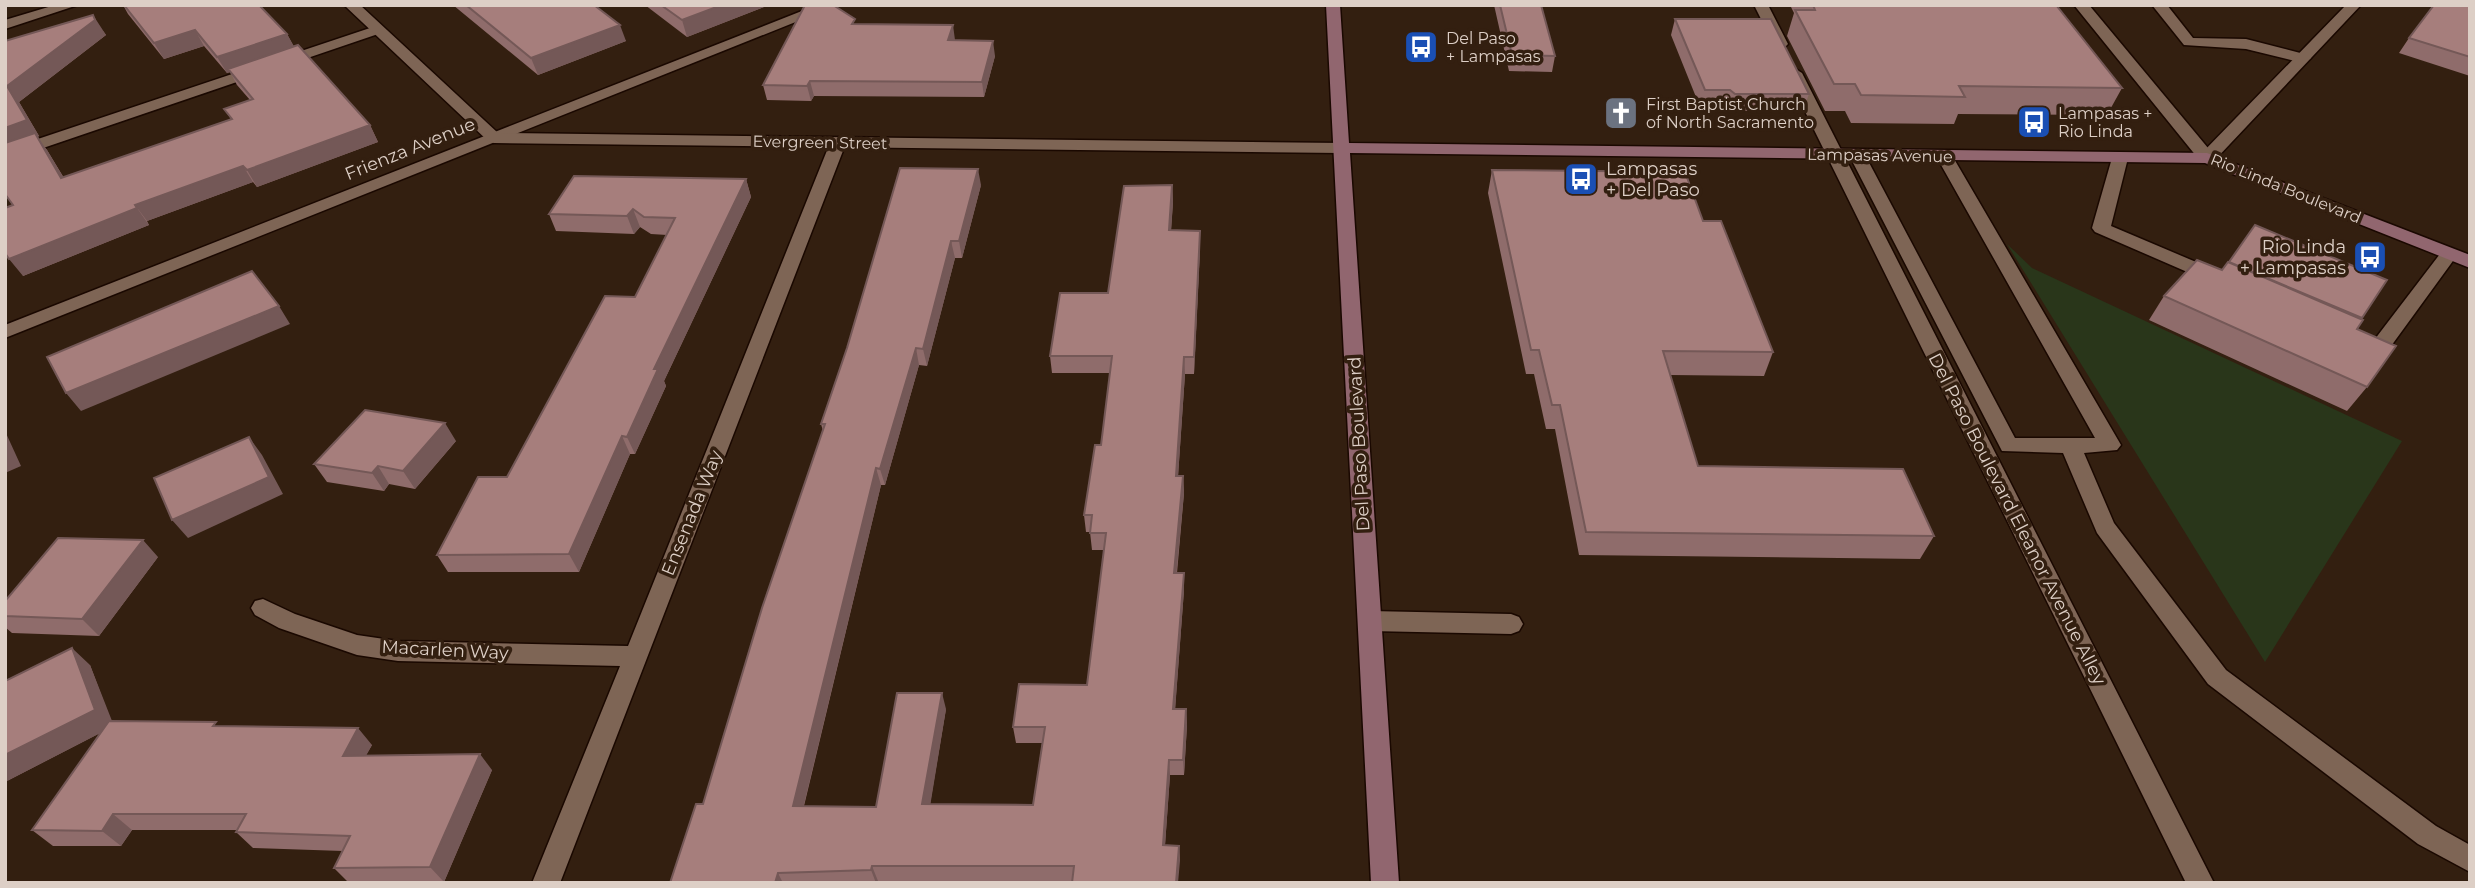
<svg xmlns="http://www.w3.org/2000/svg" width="2475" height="888" font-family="Montserrat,sans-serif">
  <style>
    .green { fill: #29361a }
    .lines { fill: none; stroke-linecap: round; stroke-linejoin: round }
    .service-casing { stroke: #1a0800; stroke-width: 3 }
    .minor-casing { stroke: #1a0800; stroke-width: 3 }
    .tertiary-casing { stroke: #1a0800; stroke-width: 3 }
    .secondary-casing { stroke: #1a0800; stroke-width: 3 }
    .service { fill: #7e6555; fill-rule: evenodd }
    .minor { fill: #7e6555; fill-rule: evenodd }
    .tertiary { fill: #7e6555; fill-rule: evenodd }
    .secondary { fill: #91666f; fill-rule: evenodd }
    .wall { fill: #8f6c6b }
    .shaded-wall { fill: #745857 }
    .building { fill: #a67e7c; stroke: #745857; stroke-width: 2 }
    .labels { text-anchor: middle; stroke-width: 7; stroke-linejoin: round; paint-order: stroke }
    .far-poi-label { font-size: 16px; fill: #ddcfc6; stroke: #331f10; text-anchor: start }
    .far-street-label { font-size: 16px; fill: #ddcfc6; stroke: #331f10 }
    .street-label { font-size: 18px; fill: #ddcfc6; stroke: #331f10 }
    .poi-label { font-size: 18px; fill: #ddcfc6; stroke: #331f10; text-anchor: start }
  </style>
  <rect width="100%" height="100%" fill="#331f10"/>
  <path class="green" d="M2007,244l25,24 370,173 -137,221z"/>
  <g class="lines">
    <g class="service-casing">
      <path id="service" d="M1754,5h14l20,39 -3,3h-10z
        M2152,5h15l26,33 53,1 62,16 3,3 -8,5 -57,-14 -62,-4z
        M376,26l5,1v6l-376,128v-11z
        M1794,68l8,5 412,810h-28l-400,-810z
        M1857,150l8,5 150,283h80l-159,-282 2,-4h12l171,293 -4,5 -33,3 30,70 112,147 210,156 34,19v27l-52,-28 -210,-160 -111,-151 -34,-80 -61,-2 -153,-296z
        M2120,153l8,5 -17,68 111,47 2,4 -2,4h-14l-113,-49 -3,-4 20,-70z
        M2449,248l9,6 -72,99c-11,3 -29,-3 -36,-13l10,-6 15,5 68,-89z
        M1370,611l141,3 8,3 4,7 -4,7 -8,3 -141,-3 -8,-3 -4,-7 4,-7z"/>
    </g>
    <g class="minor-casing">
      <path id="minor" d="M55,5h23l-73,24v-9z
        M817,5h21l-833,333v-13z
        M2346,5h15l-148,157h-12v-8z
        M838,138l8,5 -286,740h-28l88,-217 -222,-5 -41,-6 -78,-27 -24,-13 -4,-7 4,-7 8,-2 32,15 62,21 41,6 230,5 202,-503z"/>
    </g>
    <g class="tertiary-casing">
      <path id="tertiary" d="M344,5h16l138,128 843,10 8,5 -8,5 -847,-10 -6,-2z
        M2074,5h15l124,149v8h-12z"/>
    </g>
    <g class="secondary-casing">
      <path id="secondary" d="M1326,5h14l9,138 858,10 263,102v13l-265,-105 -855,-10 49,730h-28z"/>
    </g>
    <use href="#service" class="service"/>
    <use href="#minor" class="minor"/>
    <use href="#tertiary" class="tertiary"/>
    <use href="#secondary" class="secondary"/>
  </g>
  <path class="wall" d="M123,5h136l28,29 7,13 76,78 8,17 -121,45 -4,-5 -106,39 2,4 -126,51 -10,-71 -8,-164 98,-10 3,4 -87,67 20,34 -2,1 10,13 17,28 167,-59 -7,-10 26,-9 -13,-15 -7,-13 -3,1 -23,-27 -40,13 -36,-45z
    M453,5h141l32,36 -88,34z
    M645,5h124l-82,32z
    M1494,5h47l14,51 -3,16 -43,-1z
    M1790,5h266l66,83 -15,27 -149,-1 -4,10 -103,-1 -6,-12h-20l-38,-75 7,-23z
    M2470,5v71l-71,-23 10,-15z
    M1675,19l134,75 -6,17h-73l-5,-5 -25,1 -29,-72z
    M856,24l99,16 40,16 -11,41 -170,-1 -3,5 -44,-1 -4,-15z
    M1492,170l211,51 70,131 -9,24 -94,-1 28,91 236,70 -14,23 -341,-4 -24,-126h-9l-12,-55h-8l-38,-181z
    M746,179l5,18 -87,184 2,5 -31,68h-5l-51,118h-131l-11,-17 70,-78 128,-180 32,-62 -16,-1 -11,-7 -6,7 -78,-3 -7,-17z
    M981,185l-19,73h-7l-28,108 -8,-1 -34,120h-4l-77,321 72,1 70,-98 -16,95 103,1 9,-62h-26l-3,-16 74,-42 17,-135h-12l-2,-18h-4l-2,-17 17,-70 9,-72h-58l-2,-17 58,-63 64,-108 1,17 -2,28 29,1v17l-6,126h-9l-7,102h5l1,17 -7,80 7,17 -9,119h11l1,16 -3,50h-14l-5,70 14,1 1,15 -108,20h-194v2h-208l33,-79 120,-373 -2,-7z
    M2222,270l165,10 -26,39 -4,10 10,58 -20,24 -198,-91 15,-24z
    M456,441l-41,48 -26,-5 -5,7 -57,-9 -13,-18z
    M158,557l-59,79 -87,-3 -7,-6v-26z
    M90,665l21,56 110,6 151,18 -6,10 126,15 -48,112 -95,1 -15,-15 9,-17 -90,-3 -17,-16 1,-2h-105l-11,16h-68l-21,-16 68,-97 -93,48z"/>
  <path class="shaded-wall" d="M722,5h47l-82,32 -5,-17z
    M93,15l13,20 -87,67 20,34 -2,1 10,13 27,45 -69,-46 2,-63z
    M620,25l6,16 -88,34 -7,-17z
    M953,25l2,15 -4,15 -3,-15z
    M195,30l9,16 -40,13 -10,-16z
    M287,34l9,16 -68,19 2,3 -3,1 -10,-16z
    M993,41l2,15 -11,41 -2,-15z
    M810,81l4,15 -3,5 -4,-15z
    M370,125l8,17 -121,45 -10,-17z
    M243,166l10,16 -106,39 -12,-16z
    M978,169l3,16 -19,73 -3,-17z
    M746,179l5,18 -87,184 2,5 -31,68 -8,-17 27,-68z
    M1172,185l1,17 -3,45 -1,-17z
    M137,208l12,17 -126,51 -14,-17z
    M633,209l7,18 -6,7 -7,-18z
    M1200,231v17l-6,126v-17z
    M951,241l4,17 -28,108 -4,-17z
    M279,306l11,18 -209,87 -15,-18z
    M916,348l3,17 -34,120 -5,-16z
    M1184,357l1,17 -8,118 -1,-16z
    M445,423l11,18 -41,48 -12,-18z
    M5,431l16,35 -16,7z
    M622,436l8,18 -51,118 -10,-18z
    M249,437l13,18 21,39 -95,44 -16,-18z
    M378,466l11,18 -5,7 -12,-18z
    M876,468l5,17 -81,336 -7,-15z
    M1183,476l1,17 -9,96 -1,-16z
    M143,540l15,17 -59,79 -17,-17z
    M1184,573v17l-10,135 -1,-16z
    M72,648l18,17 24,61 -107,55 -2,-1v-25z
    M942,693l4,16 -18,110 -6,-15z
    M1186,709l1,16 -3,50 -1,-15z
    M358,728l14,17 -15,27 -14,-16z
    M480,754l12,16 -48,112 -14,-15z
    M1169,760l1,15 -6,85 -1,-15z
    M113,814l19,16 -11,16 -19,-15z
    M1179,846l1,15 -2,22h-2z
    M872,866l6,15v2h-2l-5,-13z
    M778,873l5,10h-8z"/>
  <path class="building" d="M124,5h135l28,29 -70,23 -22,-27 -41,13z
    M466,5h128l26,20 -89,33z
    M661,5h61l-40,15z
    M805,5h28l22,14 -3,5 101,1 -5,15 45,1 -11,41 -172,-1 -3,5 -44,-1z
    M1500,5h41l14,51 -43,-1z
    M1813,5h243l66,83 -163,-2 6,11 -104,-2 -6,-11h-21l-39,-74h20z
    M2434,5h36v52l-61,-19z
    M93,15l2,5 -88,66 20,34 -22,8v-87z
    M1675,19h96l38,75h-74l-5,-4h-25z
    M298,45l72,80 -123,45 -4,-4 -108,39 2,3 -128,51 -4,-6v-45l8,-3 -8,-11v-51l30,-10 26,45 171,-59 -8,-10 29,-10 -25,-30z
    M900,168l78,1 -19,72h-8l-28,108 -7,-1 -36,121 -4,-1 -83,338 83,1 21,-114h45l-20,111 111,1 12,-78h-32l6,-43 68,1 19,-152h-16l2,-18h-8l11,-70h6l11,-89h-62l10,-63h48l16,-107 48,-1 -3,45 31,1 -6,126h-10l-8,119h7l-9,97h10l-11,136h13l-3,51h-14l-6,85 16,1 -3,37h-104l2,-17h-202l-1,4 -93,3 -3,10h-105l26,-79h7l59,-196 63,-184h-4l26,-76z
    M1492,170l193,2 18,49h18l52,131 -110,-1 35,115 205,3 31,67 -348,-4 -26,-127h-8l-13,-55h-8z
    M574,176l172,3 -92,190h4l-31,68 -5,-1 -53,118 -132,1 41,-78h29l98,-181 30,1 40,-79 -31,-1 -11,-8 -6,7 -78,-2z
    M2255,225l132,55 -25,38 -133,-56z
    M2197,260l25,10 6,-8 135,58 -6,9 39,17 -29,41 -203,-91z
    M252,271l27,35 -213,87 -19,-36z
    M365,410l80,13 -42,48 -25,-5 -6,7 -58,-9z
    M249,437l20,40 -97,43 -18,-42z
    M58,538l85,2 -61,79 -77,-3v-15z
    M72,648l23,62 -90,45v-74z
    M109,721l107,1 -3,4 145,2 -15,28 137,-2 -50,113 -96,1 16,-32 -114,-4 10,-18h-133l-11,17 -70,-1z"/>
  <defs>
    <g id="bus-square" transform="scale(1.75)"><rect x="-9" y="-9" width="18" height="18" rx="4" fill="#1a4fb4" stroke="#331f10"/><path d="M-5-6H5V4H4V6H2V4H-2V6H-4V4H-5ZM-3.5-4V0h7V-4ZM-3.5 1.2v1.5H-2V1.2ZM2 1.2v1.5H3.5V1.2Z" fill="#fff"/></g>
    <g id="church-square" transform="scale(1.75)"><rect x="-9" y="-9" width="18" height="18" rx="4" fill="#6b7280" stroke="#331f10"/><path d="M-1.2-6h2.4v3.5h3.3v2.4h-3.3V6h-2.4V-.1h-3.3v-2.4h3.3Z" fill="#fff"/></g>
  </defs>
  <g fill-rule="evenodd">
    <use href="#bus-square" x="1421" y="47"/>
    <use href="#church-square" x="1621" y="113"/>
    <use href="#bus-square" x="2034" y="122"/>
    <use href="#bus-square" x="1581" y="179"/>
    <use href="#bus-square" x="2370" y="257"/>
  </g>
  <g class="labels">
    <g class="far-poi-label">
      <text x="1446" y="44">Del Paso<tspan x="1446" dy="18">+ Lampasas</tspan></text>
      <text x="1646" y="110">First Baptist Church<tspan x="1646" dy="18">of North Sacramento</tspan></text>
      <text x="2058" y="119">Lampasas +<tspan x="2058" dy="18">Rio Linda</tspan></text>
    </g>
    <g class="far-street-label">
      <text transform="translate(820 142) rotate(1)" y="6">Evergreen Street</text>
      <text transform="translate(1880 155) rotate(1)" y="6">Lampasas Avenue</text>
      <text transform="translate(2286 188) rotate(22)" y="6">Rio Linda Boulevard</text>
    </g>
    <g class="street-label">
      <text transform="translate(410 149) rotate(-22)" y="6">Frienza Avenue</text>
      <text transform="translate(1359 444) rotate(-93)" y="6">Del Paso Boulevard</text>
      <text transform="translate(692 513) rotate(-68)" y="6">Ensenada Way</text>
      <text transform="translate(2017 519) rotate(63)" y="6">Del Paso Boulevard Eleanor Avenue Alley</text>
      <text transform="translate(445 650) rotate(3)" y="6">Macarlen Way</text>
    </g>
    <g class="poi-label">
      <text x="1606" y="175">Lampasas<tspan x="1606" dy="21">+ Del Paso</tspan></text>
      <text x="2346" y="253" text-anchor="end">Rio Linda<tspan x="2346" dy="21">+ Lampasas</tspan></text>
    </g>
  </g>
  <rect width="2475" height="888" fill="none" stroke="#ddcfc6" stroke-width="14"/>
</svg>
